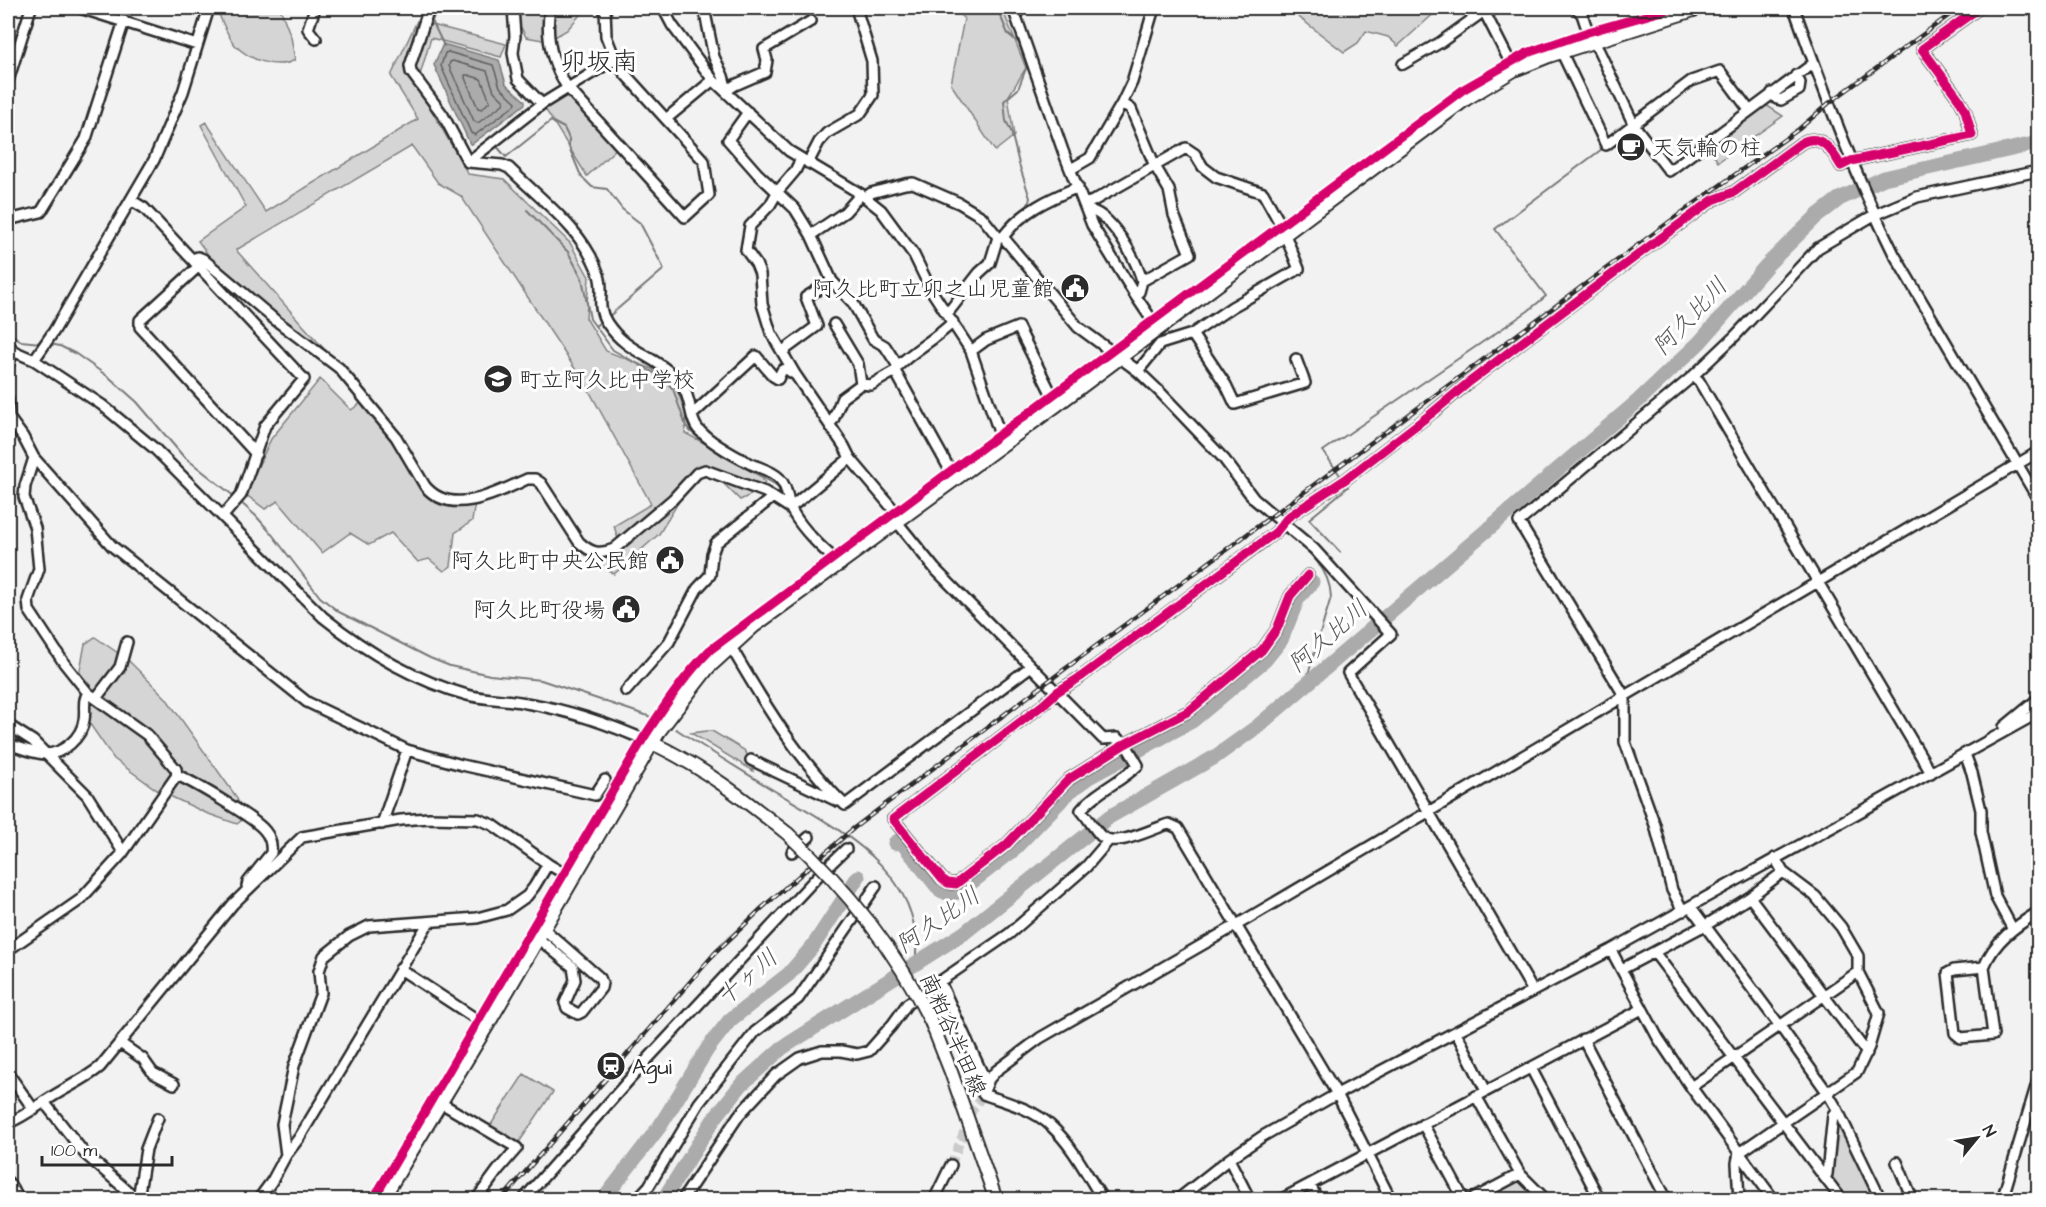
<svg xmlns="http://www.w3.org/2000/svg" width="2046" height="1207" font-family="'Architects Daughter','Klee One',sans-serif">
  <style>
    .green { fill: #d5d5d5; stroke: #808080; stroke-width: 1.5 }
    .water { fill: #ababab; stroke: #787878; stroke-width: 1.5 }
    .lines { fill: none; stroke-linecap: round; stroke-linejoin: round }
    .shore { stroke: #5e5e5e; stroke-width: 1.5 }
    .stream { stroke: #787878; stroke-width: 2 }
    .river { stroke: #ababab; stroke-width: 15 }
    .minor-tunnel { stroke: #cacaca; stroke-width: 9; stroke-dasharray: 9 4.5; stroke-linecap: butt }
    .minor-casing { stroke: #2b2b2b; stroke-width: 14 }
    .major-casing { stroke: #2b2b2b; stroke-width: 16 }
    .minor { stroke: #fff; stroke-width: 9 }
    .major { stroke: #fff; stroke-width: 12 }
    .rail-casing { stroke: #2b2b2b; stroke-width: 4.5 }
    .rail { stroke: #fff; stroke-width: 2; stroke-dasharray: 7; stroke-linecap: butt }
    .major-bridge-casing { stroke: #2b2b2b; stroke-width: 16; stroke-linecap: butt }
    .major-bridge { stroke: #fff; stroke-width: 12 }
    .cycleway-casing { stroke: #fff; stroke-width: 13 }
    .cycleway { stroke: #d6006c; stroke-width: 9 }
    .labels { text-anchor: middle; stroke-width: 6; stroke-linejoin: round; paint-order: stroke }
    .poi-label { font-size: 22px; fill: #2b2b2b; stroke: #fff; text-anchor: start }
    .street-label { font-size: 22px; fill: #2b2b2b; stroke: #fff }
    .water-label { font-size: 24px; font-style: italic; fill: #585858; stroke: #fff }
    .quarter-label { font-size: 26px; fill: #2b2b2b; stroke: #fff }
  </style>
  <rect width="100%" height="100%" fill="#f2f2f2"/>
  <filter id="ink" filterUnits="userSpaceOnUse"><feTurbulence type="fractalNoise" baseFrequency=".0167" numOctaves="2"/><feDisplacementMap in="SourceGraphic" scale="12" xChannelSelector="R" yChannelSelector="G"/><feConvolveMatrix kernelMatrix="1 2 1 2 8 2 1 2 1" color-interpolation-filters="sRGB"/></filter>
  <g filter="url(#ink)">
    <path class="green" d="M216,8h64l11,29 4,23c-18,10 -46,0 -60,-15 -7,-7 -14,-27 -19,-37z
      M517,8h69l-19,22 -19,11 -22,-4 -10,-19z
      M954,8h48l24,60 -18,29 6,39 -19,15 -44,-67 13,-65z
      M1287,8h153l-42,38 -10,-9 -22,-6 -8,12 -14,9z
      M417,21l89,23 -5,13 -70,-19 -14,47 51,89 36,5 66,64 19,34 -3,41 20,33 46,18 24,19 10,25 -1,20 70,37 10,12 -8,10 -17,8 -24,-24 -24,-6 -14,33 -19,31 -45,40 -20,-12 25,-20 -5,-16 37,-22 -64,-117 -126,-191 -23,-13 -26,-37 -176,104 98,110 -119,-96 -17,-23 48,-34 -45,-82 5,-3 60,90 152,-93 -27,-43z
      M567,87l53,58 -33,31 -45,-72z
      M1766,105l17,11 -65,46 -10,-16z
      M320,379l31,31 13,-9 30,39 34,53 47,9 -3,19 -17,12 -4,33 -7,5 -15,-12 -11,3 -27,-29 -22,12 -19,-12 -28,20 -44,-52 -13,8 -20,-15 26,-55z
      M95,637l33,23 38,38 69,97 11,22 -9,7 -31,-11 -49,-23 -43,-31 -27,-39 -9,-40 7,-36z
      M707,731h5l32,19 3,4 6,17 -62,-38z
      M524,1074l29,18 -33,49 -4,1 -26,-16z
      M1837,1109l44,90h-39l-15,-25z
      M1520,1174l26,26h-75z"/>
    <path class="water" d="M443,44l56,16 7,24 19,17v3l-53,40h-2l-36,-79z"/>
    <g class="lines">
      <path class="shore" d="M448,52l45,13 7,22 16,15 -1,3 -40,30 -4,-2 -30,-67 4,-13z
        M453,61l34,10 7,20 10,10 -1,3 -25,19 -4,-2 -25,-55 1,-4z
        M465,75h3l13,4 9,22 -8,8 -4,-1 -13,-30z"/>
      <path class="stream" d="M437,8l-5,13 12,25
        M997,8l11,26 11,9 8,23 -9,23 -14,12 2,20 5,10 8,33 11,34 -3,10
        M495,144l11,13 45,-36 13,7 3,6 2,5v8l12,29 11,11 15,2 15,20 18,14 23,44v3l-56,48
        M527,210l41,42 14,26 8,41 23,31 50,28 10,11 13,37 5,6 31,23 53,29 6,8 2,6
        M1000,235l3,-6 17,-16
        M1001,241l53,64
        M595,326l7,-5
        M8,332l13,9 20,2
        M50,344l10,2 16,8 34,24 27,24 46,54 52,41
        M1119,363l49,44 58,61
        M1342,478l-19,-27 205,-140 18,-15 -51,-67 107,-80
        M1234,480l17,24 27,21
        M239,501l17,15 15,17 49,64 19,15 91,46 20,8 40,9 51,5 110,37
        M1282,529c22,18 48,37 49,68l-24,81 1,7
        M1340,552l-31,-33 39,-32 -3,-4
        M676,729c32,21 65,41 97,61 67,40 155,83 142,175"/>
      <path class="river" d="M895,843l5,-3 40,50 9,4 10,-2 53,-41 59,-61 18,-13 103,-56 73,-61 16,-20 17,-42 14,-16
        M603,1200l57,-74 48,-78 22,-28 59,-46 24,-28 45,-69
        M663,1200l51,-81 27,-34 41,-37 182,-115 145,-116 106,-60 43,-31 380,-325 62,-59 67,-77 49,-48 23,-18 45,-21 154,-35"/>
      <path class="minor-tunnel" d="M951,1165l20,-52 12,-19"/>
      <g class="minor-casing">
        <path id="minor" d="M80,8l117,37
          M315,8l-7,21 8,10
          M429,8l-19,58 1,6 32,43 25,47 34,3 7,3c32,32 75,62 90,107 6,18 -4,30 8,48 20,30 45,31 67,53 6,6 12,14 14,23 3,9 3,22 10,30 12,13 37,27 53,35 9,4 21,7 28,14 10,10 7,22 13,33 12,21 31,38 49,54
          M513,8l2,28 -2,17 5,26 24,25
          M550,8c-5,29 1,54 17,79l118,130 24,-22 -5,-34 -79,-87 -10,-15 -9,-23 -1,-28
          M663,8l9,17 41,55 76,71 72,43 20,16 33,45 17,35 40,61 27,78 7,14
          M704,8l10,49 9,19 4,14
          M1013,8l50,143 29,74 43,70 23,34
          M1576,8l6,6 6,18 11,19 35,74 35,46 145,-108
          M1636,8l-2,6 5,13
          M1794,8c30,83 60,166 100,246l144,245
          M1561,51l45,94 85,-64 29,-10 29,39
          M1403,64l38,-22 43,-31 30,59
          M8,81l23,-73
          M726,91l9,-6 30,-13 2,-12 -3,-11 47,-28
          M1772,93l5,6 4,1 18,-10 1,-7 -4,-8
          M1122,103l9,6 24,57 14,24 5,25 16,39 -48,27 -3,11 -4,3
          M748,112l-20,28 29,33 38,36 16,26
          M666,119l47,-39
          M801,159l-6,12 -17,20 -8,14 -20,21 -4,24 10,14 4,10 2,30 9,29 24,41 49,72 6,12 43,51 4,13 38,47 168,170 14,-1 11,10 10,17c-17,17 -42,26 -57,45 7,8 13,19 20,26 15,13 52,-8 68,-12l9,4 159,266 54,106
          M468,162l74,-58 73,-45
          M808,163l11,-21 8,-9 33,-19 13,-19 -1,-34 -16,-53
          M1071,169l19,-11 32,-55 10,-21 22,-74
          M861,194l-16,18 -34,23 21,46 21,22 20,36 12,7 13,20c17,-17 38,-27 55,-44
          M866,197l5,-4 34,-9 8,-1 46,20 15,9 8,5 16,20 -8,26 -11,10 -32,41
          M131,200l13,8 160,171 -39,47 -24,69 -18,21
          M1084,204l9,-3 93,-53 9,6 8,13 13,10 47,16 18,32 18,44 -67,38 -40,27 -32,10 -22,27
          M1087,210c23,1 50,50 55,71
          M8,220l33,-8 45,-73 38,-118
          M998,237h5l75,90 60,44 23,22 63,66 30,40 60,50 77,85 -43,39 185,318
          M1003,237c19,-26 46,-38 75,-50
          M192,259l6,-2 5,2 71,60 65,49 57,69 29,49c26,32 74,6 102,-7h8l6,4 38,59c12,11 20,13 35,7l59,-50 24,-26 8,-3 60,22 25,16
          M199,266l-59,54v7l116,127
          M1192,334l34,51 9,19 70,-21 -9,-24
          M8,343l5,8 21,9 68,45 53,44 168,168c42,34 91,63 144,78 19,5 40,4 59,8 43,7 86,22 126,40
          M783,351l34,-25 -11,-29 26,-16
          M971,351l15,-11 32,-13 39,78
          M34,360l20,-29 100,-171 29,-68 26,-84
          M8,366l5,-15
          M898,366l-3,5 60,108
          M1693,376l6,5 232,392
          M861,384l10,1 24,-14
          M8,399l1,19 14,19 11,21 78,88 195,156 100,48 55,15 133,30 10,-15
          M692,415l64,-59 17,20 5,3 4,-9 4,-1 8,5
          M829,424l4,-4 9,-22 19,-14 -3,-20 -24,-40
          M34,458l-9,28 -1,11 11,31 4,41 -11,31 1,10 35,53 24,30 59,42 29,34 1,6c18,8 78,43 88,56 5,6 7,14 6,22l-23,29 -1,4
          M790,508l60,-50
          M1308,575l-18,21 -13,33 -15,21 -73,61 -64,33 -56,35 -63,66 -50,39 -8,-1 -6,-4 -49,-60 151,-115 13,-12 25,-16 194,-144 12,-15 58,-38 86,-66 36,-30 183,-138 62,-45 21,-8 67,-49c19,-11 31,7 40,23l10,-5 121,-26 -7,-25 -6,-11 -37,-50 57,-41
          M731,647c32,55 67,113 114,158l185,-138
          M626,691l43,-49 28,-53 13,-14 2,-21 4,-11 57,-46
          M97,697l23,-30 7,-25
          M8,725l25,16 54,54 36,57
          M2004,727l34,-28
          M8,744c11,3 24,9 36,10 19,1 38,-17 40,-34 2,-10 -2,-20 4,-27
          M1965,754l7,19 9,37v22l14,64 17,32
          M751,760l86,41
          M382,824l25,-74
          M792,852l17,-15
          M1750,897l117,156
          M1691,907l89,119 47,66 10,17 44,91
          M1683,911l-11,-21 -17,-65 -30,-83v-45l-106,-175 174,-146 42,-40 83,-88 56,-33 43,-18 121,-26
          M539,939l34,28 2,13 -10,23 2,5 11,6 4,-2 19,-24 1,-5 -2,-5 -56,-49
          M8,950l72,-50 42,-46 55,-79
          M1611,950l47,88 33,49 83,113
          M1654,952l171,226
          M1984,967l9,68 -32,3 -6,-5 -7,-60 6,-3 30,-3c10,-26 32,-41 54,-55
          M400,969l87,57
          M1622,969l89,-47 39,-25 33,-25 -8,-14
          M940,982l47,102
          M1456,1032l30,59
          M1583,1039l84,161
          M120,1043l23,16 10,14 21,11
          M1531,1068l69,132
          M8,1073l26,37
          M1691,1087l167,-115
          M1476,1096l44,78 26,26
          M44,1102l41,52 53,46
          M441,1103l76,45 -19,22 -22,30
          M1837,1109l-4,6 -6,59 -2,4 17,22
          M8,1123c13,-5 24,-13 36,-21 18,-13 39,-21 56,-35l133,-163 69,-67 99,-17 28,-2 49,1 15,6 55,39 25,15
          M1423,1124l41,76
          M286,1155l-4,-31 12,-58 27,-73 -2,-22 5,-15 25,-20 20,-10 108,-8 30,-8 20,-14 7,-9 14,-23
          M1229,1159l21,41
          M1897,1162l14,34
          M8,1182l12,18
          M1310,1185l8,15
          M138,1199l8,-50 12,-31
          M258,1200l14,-19 14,-26 13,-17 130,-216
          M523,1200l121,-137 174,-187 28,-27
          M636,1200l13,-14 50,-83 56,-71 43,-33 78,-113
          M682,1200l57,-85 37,-40 24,-17 22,-7h19l16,3 12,-3 23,-26 15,-21 102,-70 77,-67 23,-27
          M934,1200l17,-35
          M1103,1200c-16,-25 -30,-54 -52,-74 -17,-17 -46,-24 -68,-32l6,-15 7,-8 44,-33 195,-112 803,-474
          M1177,1200l52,-41 34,-23 74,-42 274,-144 427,-237
          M1280,1200l362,-191
          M1471,1200l49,-26
          M1739,1200l-2,-37 2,-10 118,-81 12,-25 10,-34 -21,-41v-16l-17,-29 -26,-31 -32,-24
          M2002,1200l36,-120"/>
      </g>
      <g class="major-casing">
        <path id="major" d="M652,743c50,23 93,57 136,91
          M932,1024l19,48 45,128
          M382,1200l105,-174 173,-296 48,-62 45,-41 304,-222 409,-306 48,-29 35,-14 151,-48"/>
      </g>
      <use href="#minor" class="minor"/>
      <use href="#major" class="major"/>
      <g class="rail-casing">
        <path id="rail" d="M501,1200l214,-247 47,-45 92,-80 192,-145 638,-472 115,-82 30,-26 130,-95"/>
      </g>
      <use href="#rail" class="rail"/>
      <g class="major-bridge-casing">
        <path id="major-bridge" d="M788,834c60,56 108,116 144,190"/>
      </g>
      <use href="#major-bridge" class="major-bridge"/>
      <g class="cycleway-casing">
        <path id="cycleway" d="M1308,575l-18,21 -13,33 -15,21 -73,61 -64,33 -56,35 -63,66 -50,39 -8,-1 -6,-4 -49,-60 151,-115 13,-12 25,-16 194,-144 12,-15 58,-38 86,-66 36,-30 183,-138 62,-45 21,-8 67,-49c19,-11 31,7 40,23l10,-5 121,-26 -7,-25 -6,-11 -37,-50 57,-41
          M373,1200l270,-461c20,-31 41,-63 67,-89l754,-561 63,-36 61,-21 85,-24"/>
      </g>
      <use href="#cycleway" class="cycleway"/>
    </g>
  </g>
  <defs>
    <g id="cafe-disc" transform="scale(1.5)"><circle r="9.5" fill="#2b2b2b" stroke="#fff"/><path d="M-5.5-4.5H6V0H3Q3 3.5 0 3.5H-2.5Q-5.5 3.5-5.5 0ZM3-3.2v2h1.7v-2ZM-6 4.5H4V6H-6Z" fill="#fff"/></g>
    <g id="civic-disc" transform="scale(1.5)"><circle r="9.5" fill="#2b2b2b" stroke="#fff"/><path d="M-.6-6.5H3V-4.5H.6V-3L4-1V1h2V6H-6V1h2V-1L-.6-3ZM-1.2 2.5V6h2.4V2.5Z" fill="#fff"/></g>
    <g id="school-disc" transform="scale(1.5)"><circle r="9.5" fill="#2b2b2b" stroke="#fff"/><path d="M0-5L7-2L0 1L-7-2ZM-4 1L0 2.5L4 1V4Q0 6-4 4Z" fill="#fff"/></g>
    <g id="station-disc" transform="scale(1.5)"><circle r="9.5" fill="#2b2b2b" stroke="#fff"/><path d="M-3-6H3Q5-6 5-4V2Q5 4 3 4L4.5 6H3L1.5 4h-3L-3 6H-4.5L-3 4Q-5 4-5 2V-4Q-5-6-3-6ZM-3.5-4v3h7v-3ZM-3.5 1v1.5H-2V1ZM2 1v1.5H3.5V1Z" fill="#fff"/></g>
  </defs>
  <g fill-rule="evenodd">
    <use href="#cafe-disc" x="1631" y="147"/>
    <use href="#civic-disc" x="1075" y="288"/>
    <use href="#school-disc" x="498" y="379"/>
    <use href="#civic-disc" x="670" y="560"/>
    <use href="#civic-disc" x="626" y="609"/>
    <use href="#station-disc" x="611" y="1066"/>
  </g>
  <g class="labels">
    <g class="poi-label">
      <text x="1652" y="155">天気輪の柱</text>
      <text x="1054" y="296" text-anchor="end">阿久比町立卯之山児童館</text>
      <text x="519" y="387">町立阿久比中学校</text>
      <text x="649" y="568" text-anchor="end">阿久比町中央公民館</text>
      <text x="605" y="617" text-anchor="end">阿久比町役場</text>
      <text x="632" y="1074">Agui</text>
    </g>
    <g class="street-label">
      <text transform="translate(954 1034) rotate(66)" y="8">南粕谷半田線</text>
    </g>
    <g class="water-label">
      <text transform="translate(1690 316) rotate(-47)" y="8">阿久比川</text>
      <text transform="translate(1328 636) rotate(-41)" y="8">阿久比川</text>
      <text transform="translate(938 920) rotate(-35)" y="8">阿久比川</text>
      <text transform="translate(747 977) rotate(-41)" y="8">十ヶ川</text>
    </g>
    <g class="quarter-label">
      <text x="599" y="70">卯坂南</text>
    </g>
  </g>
  <rect width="2046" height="1207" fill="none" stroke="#fff" stroke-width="30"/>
  <rect x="15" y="15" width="2016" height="1177" fill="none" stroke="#2b2b2b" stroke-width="2" filter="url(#ink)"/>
  <g transform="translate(1977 1138) rotate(60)" stroke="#ffffff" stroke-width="4.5" paint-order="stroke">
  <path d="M0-4.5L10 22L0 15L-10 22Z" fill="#2b2b2b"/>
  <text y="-9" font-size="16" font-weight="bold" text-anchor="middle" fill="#2b2b2b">N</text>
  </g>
  <path d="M42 1156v9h130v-9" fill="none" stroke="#2b2b2b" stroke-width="3"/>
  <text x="51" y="1156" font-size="18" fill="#2b2b2b" stroke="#ffffff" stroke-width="4.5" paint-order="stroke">100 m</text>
</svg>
